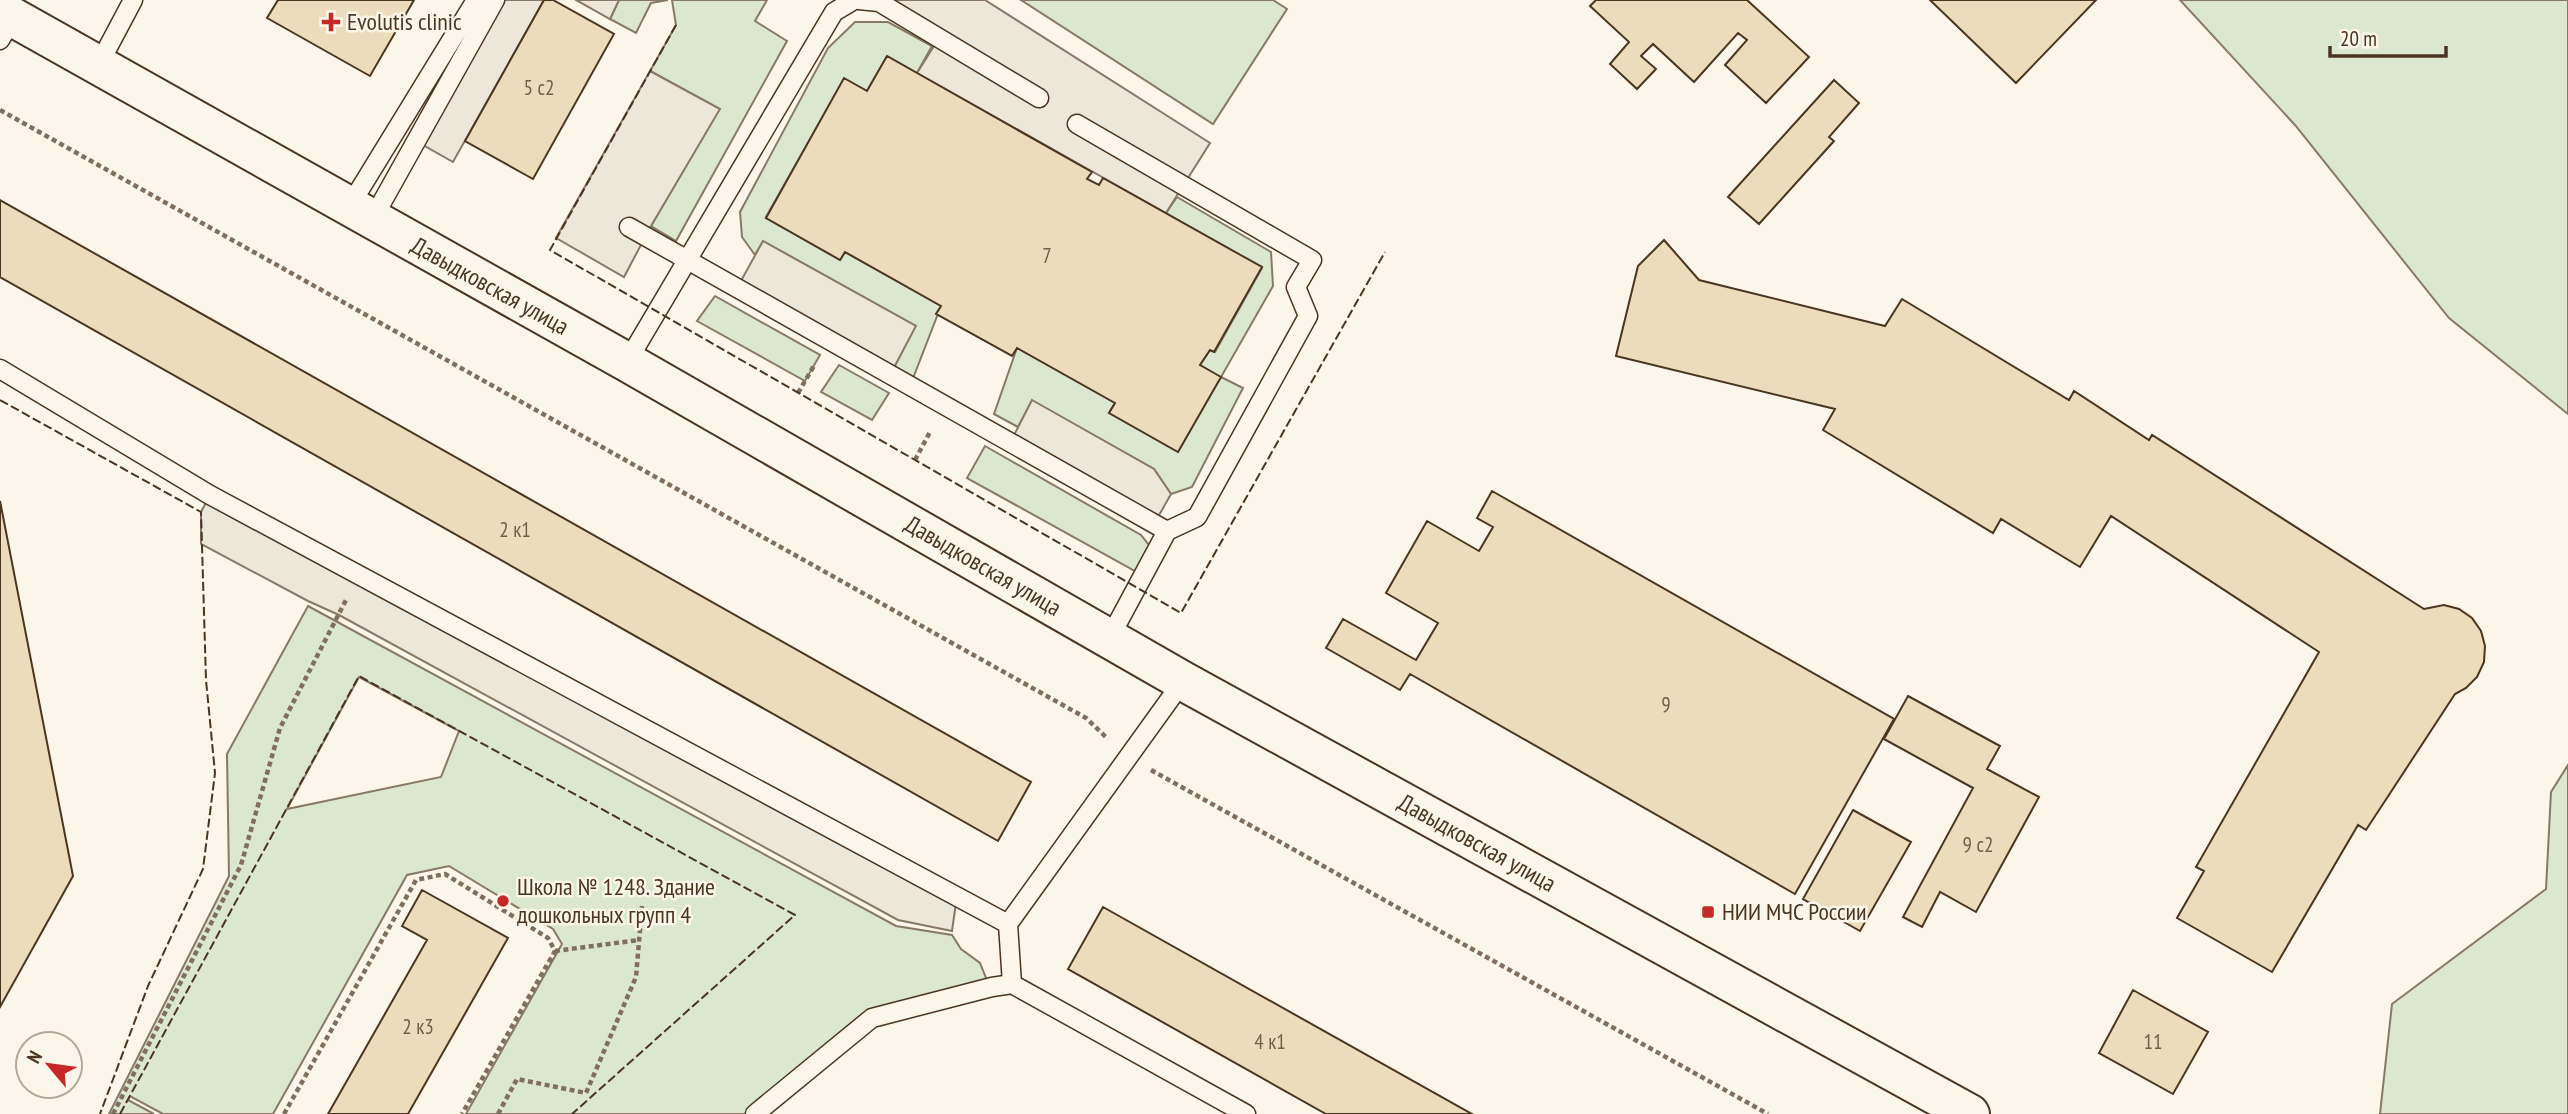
<svg xmlns="http://www.w3.org/2000/svg" width="2568" height="1114" font-family="'PT Sans Narrow',sans-serif">
  <style>
    .green { fill: #dce7d0; stroke: #887966; stroke-width: 2; fill-rule: evenodd }
    .parking { fill: #ede7d9; stroke: #887966; stroke-width: 2 }
    .building { fill: #ecdcbc; stroke: #4a3520; stroke-width: 2 }
    .lines { fill: none; stroke-linecap: round; stroke-linejoin: round }
    .lane-casing { stroke: #4a3520; stroke-width: 21 }
    .secondary-casing { stroke: #4a3520; stroke-width: 42 }
    .path { stroke: #7f6f5c; stroke-width: 4.5; stroke-dasharray: 5 3.5; stroke-linecap: butt }
    .lane { stroke: #fbf6e9; stroke-width: 18 }
    .secondary { stroke: #fbf6e9; stroke-width: 38 }
    .fence { stroke: #4a3520; stroke-width: 2; stroke-dasharray: 9 3.5; stroke-linecap: butt }
    .poi-dot { fill: #c62828; stroke: #fbf6e9; stroke-width: 2.5 }
    .labels { text-anchor: middle; stroke-width: 5; stroke-linejoin: round; paint-order: stroke }
    .number-label { font-size: 21px; fill: #725f47 }
    .poi-label { font-size: 24px; fill: #4a3520; stroke: #fbf6e9; text-anchor: start }
    .street-label { font-size: 24px; fill: #4a3520; stroke: #fbf6e9 }
  </style>
  <rect width="100%" height="100%" fill="#fbf6e9"/>
  <path class="green" d="M619,0h49l-17,3 -15,30 -26,-14z
    M672,0h95l-12,21 32,20 -111,200 -25,-15 68,-117 -69,-38 26,-46z
    M1021,0h252l14,9 -74,115z
    M2180,0h388v414l-119,-96 -154,-193z
    M855,22h33l44,24 -15,27 -30,-17 -20,35 -23,-12 -78,138 74,43 5,-8 96,54 -31,80 -20,-11 25,-49 -152,-85 -8,14 -13,-18 -2,-25 88,-164z
    M1177,197l94,55 2,34 -52,91 22,11 -51,99 -21,7 -17,-25 -122,-68 -14,26 -24,-13 23,-66 98,55 -6,10 69,39 42,-75 -20,-12 10,-15 5,2 47,-84 -96,-55z
    M715,296l105,59 -15,26 -108,-60z
    M839,365l50,28 -17,27 -51,-28z
    M985,446l156,89 14,18 -11,23 -177,-98z
    M308,606l588,320 56,9 9,14 19,14 8,20 -115,28 -126,103h-281l96,-170 -9,-15 -104,-63 -42,9 -134,239h-110l-33,-18 -2,4 26,14h-45l120,-238 -2,-122zM359,677l100,54 -18,46 -154,32z
    M2568,765v349h-188l12,-110 154,-115 5,-97z"/>
  <path class="parking" d="M495,0h49l-91,162 -37,-21z
    M576,0h43l-9,19z
    M880,0h105l225,143 -44,70 -249,-140 22,-35z
    M650,71l70,38 -69,117 -27,51 -68,-39z
    M763,241l153,85 -26,49 -153,-87z
    M1032,400l122,69 17,25 -17,30 -144,-81z
    M210,495l747,401 -5,35 -54,-11 -559,-305 -31,-14 -107,-57v-32z"/>
  <path class="building" d="M278,0h136l-44,76 -103,-58z
    M544,0h9l61,34 -81,145 -68,-38z
    M1596,0h151l62,57 -43,46 -41,-38 22,-25 -9,-7 -44,49 -41,-38 -12,12 15,13 -19,20 -27,-25 19,-22 -39,-36z
    M1930,0h166l-80,83z
    M887,56l205,116 -5,7 12,6 4,-7 159,89 -48,85 -4,-2 -10,15 21,12 -43,75 -69,-39 6,-10 -98,-55 -5,8 -76,-42 5,-8 -96,-54 -5,8 -74,-42 78,-140 23,13z
    M1834,80l25,23 -30,34 5,4 -75,83 -31,-27z
    M0,200l1031,582 -33,59 -998,-564z
    M1664,240l35,40 186,46 17,-27 167,101 5,-9 75,49 3,-5 272,174 20,-4 15,4 13,9 9,13 4,15 -1,16 -7,15 -11,11 -11,6 -89,136 -8,-5 -86,147 -95,-54 27,-47 -8,-4 123,-215 -208,-136 -31,51 -79,-48 -8,14 -170,-103 12,-21 -219,-53 22,-90z
    M1492,491l402,228 -99,175 -385,-220 -10,16 -74,-42 17,-29 73,41 22,-37 -52,-30 41,-72 52,30 14,-24 -16,-9z
    M0,501l73,375 -73,131z
    M1908,696l92,50 -13,23 52,28 -63,115 -36,-20 -18,35 -19,-10 70,-129 -89,-49z
    M1853,810l58,32 -51,89 -57,-32z
    M422,890l86,48 -100,176h-80l99,-174 -25,-14z
    M1103,907l369,207h-146l-258,-145z
    M2133,990l75,42 -35,62 -74,-41z"/>
  <g class="lines">
    <g class="lane-casing">
      <path id="lane" d="M859,0l20,2 160,96
        M0,40l13,-22
        M98,66l35,-66
        M1077,124l235,136 -16,27 12,29 -111,201 -30,14
        M349,207l127,-207
        M372,220l123,-220
        M629,227l538,304 -58,108
        M627,362l207,-350 20,-12
        M0,369l210,126 798,429
        M1183,681l-175,243 4,60 234,130
        M755,1114l117,-96 120,-31 20,-3"/>
    </g>
    <g class="secondary-casing">
      <path id="secondary" d="M0,10l627,352 556,319 787,433"/>
    </g>
    <path class="path" d="M0,110l1086,608 22,21
      M798,393l17,-29
      M915,460l16,-30
      M1151,770l617,344
      M555,951l84,-11
      M113,1114l128,-249 39,-137 66,-128
      M284,1114l132,-234 29,-6 103,64 7,13 -93,163
      M498,1114l19,-35 69,14 50,-116 6,-71"/>
    <use href="#lane" class="lane"/>
    <use href="#secondary" class="secondary"/>
    <path class="fence" d="M676,25l-126,225 631,363 204,-361
      M0,400l201,112 5,168 9,93 -12,96 -55,117 -48,128
      M120,1114l239,-438 436,239 -223,199"/>
  </g>
  <g class="poi-dot">
    <path d="M327.5 11.5h7v7h7v7h-7v7h-7v-7h-7v-7h7z"/>
    <circle cx="503" cy="901" r="7"/>
    <rect x="1701" y="905" width="14" height="14" rx="3.5"/>
  </g>
  <g class="labels">
    <g class="number-label">
      <text x="539" y="95">5 с2</text>
      <text x="1047" y="263">7</text>
      <text x="515" y="537">2 к1</text>
      <text x="1666" y="712">9</text>
      <text x="1978" y="852">9 с2</text>
      <text x="418" y="1034">2 к3</text>
      <text x="1270" y="1049">4 к1</text>
      <text x="2153" y="1049">11</text>
    </g>
    <g class="poi-label">
      <text x="347" y="30">Evolutis clinic</text>
      <text x="517" y="895">Школа № 1248. Здание<tspan x="517" dy="28">дошкольных групп 4</tspan></text>
      <text x="1722" y="920">НИИ МЧС России</text>
    </g>
    <g class="street-label">
      <text transform="translate(490 286) rotate(29)" y="8">Давыдковская улица</text>
      <text transform="translate(983 566) rotate(30)" y="8">Давыдковская улица</text>
      <text transform="translate(1477 843) rotate(29)" y="8">Давыдковская улица</text>
    </g>
  </g>
  <g transform="translate(49 1065) rotate(299)"><circle r="33" fill="#fbf6e9" stroke="#b4a999" stroke-width="2"/>
  <path d="M0-5L12 26L0 18L-12 26Z" fill="#c62828"/>
  <text y="-10" font-size="19" font-weight="bold" text-anchor="middle" fill="#4a3520">N</text>
  </g>
  <path d="M2330 46v10h116v-10" fill="none" stroke="#4a3520" stroke-width="3.5"/>
  <text x="2340" y="46" font-size="21" fill="#4a3520" stroke="#fbf6e9" stroke-width="5" paint-order="stroke">20 m</text>
</svg>
